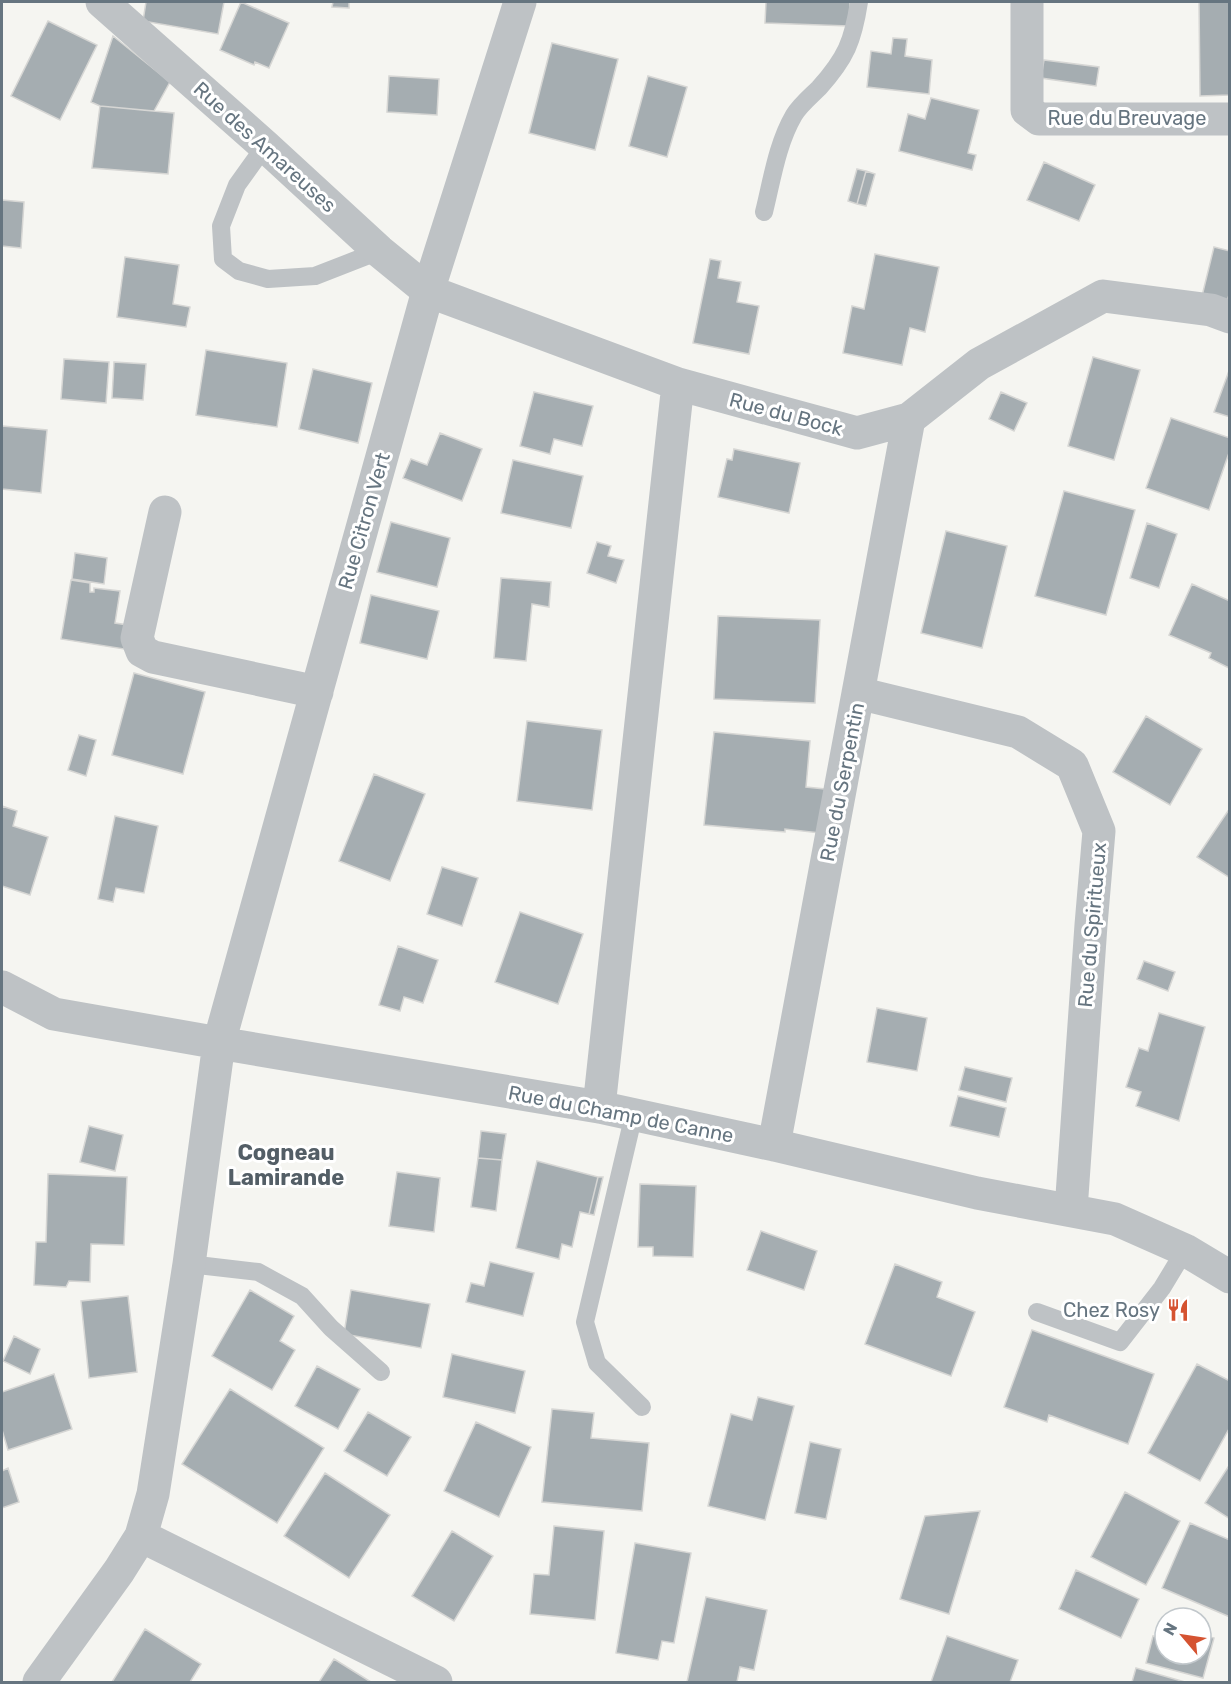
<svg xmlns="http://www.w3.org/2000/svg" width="1231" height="1684" font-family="Rubik,sans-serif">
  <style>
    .building { fill: #a5adb1; stroke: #d6d6d4; stroke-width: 1.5 }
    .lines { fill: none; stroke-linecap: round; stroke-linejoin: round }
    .service { stroke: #bec2c5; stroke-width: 18 }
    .minor { stroke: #bec2c5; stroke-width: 33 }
    .labels { text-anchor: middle; stroke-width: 6; stroke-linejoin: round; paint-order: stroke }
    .street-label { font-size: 20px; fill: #667580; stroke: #fff }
    .poi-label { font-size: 20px; fill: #667580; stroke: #fff; text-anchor: end }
    .quarter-label { font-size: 22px; font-weight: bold; fill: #535e66; stroke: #fff }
  </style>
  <rect width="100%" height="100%" fill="#f5f5f1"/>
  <path class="building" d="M146,2h78l-6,32 -75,-13z
    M241,2l48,21 -20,45 -14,-6 -1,3 -34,-15z
    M333,2h16v6l-17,-1z
    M766,2h84l-1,24 -84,-3z
    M1199,2h31v93l-30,1z
    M48,21l49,24 -37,75 -49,-24z
    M113,36l57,46 -16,29 -54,-5 -9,-4z
    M893,38l14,1 -2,17 27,4 -3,34 -62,-7 4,-36 20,3z
    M552,43l66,16 -23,91 -66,-17z
    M1044,60l55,7 -3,19 -55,-8z
    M389,76l50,3 -2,36 -50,-3z
    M648,76l39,11 -20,70 -38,-11z
    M931,98l48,12 -11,43 8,2 -4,15 -73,-19 9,-37 17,5z
    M100,106l74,7 -6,61 -76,-6z
    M1044,162l51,23 -16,36 -52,-21z
    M857,169l9,2 -9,33 -9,-3z
    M866,171l9,3 -9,32 -9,-2z
    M2,200l22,2 -3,46 -19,-2z
    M1214,247l16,4v40l-3,11 -25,-6z
    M875,254l64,13 -14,65 -15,-4 -8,37 -59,-12 9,-47 12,3z
    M125,257l54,8 -6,39 17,3 -4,20 -69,-10z
    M710,259l11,2 -3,17 23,4 -4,20 22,4 -10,48 -56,-11z
    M206,350l81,13 -10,64 -81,-12z
    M1093,357l47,13 -26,90 -46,-14z
    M64,359l45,3 -3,41 -45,-4z
    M114,362l32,2 -3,36 -31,-2z
    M1230,368v49l-16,-5z
    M313,369l59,14 -14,60 -59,-14z
    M534,392l59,14 -11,40 -28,-7 -4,15 -30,-8z
    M1001,392l26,11 -13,28 -25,-12z
    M1171,418l59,20v12l-21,60 -63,-22z
    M2,426l45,4 -6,63 -39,-4z
    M440,433l42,16 -20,52 -59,-23 8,-19 16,6z
    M734,449l66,14 -11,50 -71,-16 9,-38 5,1z
    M513,460l70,16 -12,52 -70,-15z
    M1064,491l71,19 -29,105 -71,-19z
    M391,522l59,16 -13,49 -60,-15z
    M1147,523l30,11 -18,54 -29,-10z
    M946,531l61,15 -25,102 -61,-15z
    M597,542l14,4 -3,10 16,4 -8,23 -29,-10z
    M75,553l32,5 -3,26 -32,-5z
    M501,578l50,4 -2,25 -17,-3 -6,57 -32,-3z
    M71,580l19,3v9h4v-4l26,3 -5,32 13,2 -4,24 -63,-10z
    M1192,584l38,17 -1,67 -20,-10 2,-5 -42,-18z
    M371,595l68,16 -12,48 -67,-16z
    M718,616l102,4 -5,83 -101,-4z
    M134,673l71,19 -22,82 -71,-19z
    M1146,716l56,33 -32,56 -57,-33z
    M527,721l75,9 -10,80 -75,-9z
    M714,732l96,9 -4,46 19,2 -5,44 -35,-4v3l-81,-7z
    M79,735l17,5 -10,36 -18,-6z
    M374,774l51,20 -35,87 -51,-20z
    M2,806l15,5 -4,15 35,11 -18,58 -28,-9z
    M1230,808v70l-33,-21z
    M115,816l43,10 -14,67 -28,-5 -3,14 -15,-3z
    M442,867l36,11 -16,48 -35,-12z
    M520,912l63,22 -25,70 -63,-22z
    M398,946l40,14 -15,43 -19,-6 -4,14 -21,-6z
    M1144,961l31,11 -7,19 -31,-12z
    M877,1008l50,10 -10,53 -50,-9z
    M1159,1013l46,14 -26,94 -43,-15 5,-14 -15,-5 13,-39 9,3z
    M965,1067l47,11 -6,24 -47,-12z
    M958,1096l48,12 -7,29 -49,-11z
    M89,1126l34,9 -8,36 -35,-9z
    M481,1131l25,3 -4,26 -24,-2z
    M478,1158l24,2 -6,51 -25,-4z
    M537,1161l61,16 -9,37 -9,-2 -8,35 -10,-3 -3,15 -43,-11z
    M397,1172l43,6 -6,54 -45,-6z
    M48,1174l79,3 -3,68 -33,-1 -1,38 -21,-1 -3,6 -32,-2 2,-43h10z
    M598,1177h5l-9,38 -5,-1z
    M640,1184l56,2 -3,71 -40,-1v-9h-15z
    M761,1231l56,20 -13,39 -57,-20z
    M490,1262l44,11 -11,43 -57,-14 5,-19 13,3z
    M895,1264l47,18 -5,15 38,15 -24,64 -86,-32z
    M250,1290l44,26 -14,25 15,9 -23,40 -60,-34z
    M351,1290l79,14 -9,44 -77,-14z
    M128,1296l9,76 -48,6 -8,-77z
    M1032,1330l122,44 -26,70 -79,-29 -2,7 -43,-15z
    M14,1336l26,13 -10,25 -27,-13z
    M452,1354l73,17 -10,42 -72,-16z
    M1197,1364l33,17v46l-30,54 -52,-28z
    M317,1366l43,23 -22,40 -43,-23z
    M54,1374l18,55 -64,21 -6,-20v-38z
    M230,1389l94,59 -47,75 -95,-59z
    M758,1397l36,9 -29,114 -57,-14 23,-92 21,6z
    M552,1409l42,4 -3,25 58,5 -7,68 -100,-9z
    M368,1412l43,25 -24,39 -43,-25z
    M476,1422l55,25 -32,70 -55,-26z
    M810,1442l31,7 -15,70 -31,-6z
    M1230,1464v55l-25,-16z
    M8,1468l11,34 -17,6v-37z
    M325,1473l65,42 -41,63 -65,-42z
    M1125,1492l55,29 -34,64 -55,-28z
    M980,1511l-31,103 -49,-15 25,-83z
    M1190,1523l40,17v77l-68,-29z
    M554,1526l50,5 -9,89 -65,-6 4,-40 15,1z
    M452,1531l41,25 -39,65 -42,-25z
    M635,1543l56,10 -17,90 -12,-2 -4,19 -42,-7z
    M1076,1570l63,29 -18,39 -62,-29z
    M706,1597l61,13 -13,60 -14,-3 -3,15h-50z
    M145,1629l56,35 -11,18h-78z
    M1201,1635l13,3 -11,40 -57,-15 7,-27 12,3v15h36z
    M947,1636l71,24 -8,22h-79z
    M334,1659l37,23h-52z
    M1136,1668l49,14h-53z"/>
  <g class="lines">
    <path class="service" d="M265,146l-28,39 -16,41 2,33 16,12 29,8 47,-3 64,-25
      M764,212c8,-32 13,-68 30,-97 6,-10 17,-19 25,-27 27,-30 34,-47 40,-86
      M634,1114l-49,208 12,41 45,44
      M189,1264l69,8 44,24 29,32 50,44
      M1037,1312l83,30 42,-54 23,-38"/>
    <path class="minor" d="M102,2l163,144 114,105 49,40 250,93 179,49 52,-14 70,-55 124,-68 108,14 19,7
      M1027,2v108l12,9h191
      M165,512l-28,126 5,13 11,6 164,35
      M858,693l160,39 54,33 27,66 -8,94 -20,285
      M2,987l52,27 165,29 380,64 175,38 203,48 138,26 70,31 45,27
      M599,1107l79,-723
      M774,1145l135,-726
      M141,1536l295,146
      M39,1682l80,-111 22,-35 12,-42 36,-230 30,-221 209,-752 92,-289"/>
  </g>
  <defs>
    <g id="restaurant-bare" transform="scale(1.8)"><path d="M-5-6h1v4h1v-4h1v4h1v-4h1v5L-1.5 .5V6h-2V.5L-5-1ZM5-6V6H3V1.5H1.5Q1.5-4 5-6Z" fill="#d55331" stroke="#fff" stroke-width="2.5" paint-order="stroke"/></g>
  </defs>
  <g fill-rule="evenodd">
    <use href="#restaurant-bare" x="1178" y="1310"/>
  </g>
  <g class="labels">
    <g class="street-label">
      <text x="1127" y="125">Rue du Breuvage</text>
      <text transform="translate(265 147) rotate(42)" y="7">Rue des Amareuses</text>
      <text transform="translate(786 414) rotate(15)" y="7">Rue du Bock</text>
      <text transform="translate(364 521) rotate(-74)" y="7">Rue Citron Vert</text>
      <text transform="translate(842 782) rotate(-79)" y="7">Rue du Serpentin</text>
      <text transform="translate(1092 925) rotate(-85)" y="7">Rue du Spiritueux</text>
      <text transform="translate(621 1114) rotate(11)" y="7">Rue du Champ de Canne</text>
    </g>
    <g class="poi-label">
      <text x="1160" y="1317">Chez Rosy</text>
    </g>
    <g class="quarter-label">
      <text x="286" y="1160">Cogneau<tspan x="286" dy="25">Lamirande</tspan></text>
    </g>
  </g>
  <rect width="1231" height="1684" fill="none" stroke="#667580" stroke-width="6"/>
  <g transform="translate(1183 1636) rotate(299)"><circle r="28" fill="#ffffff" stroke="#c2c8cc" stroke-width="1.5"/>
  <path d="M0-4.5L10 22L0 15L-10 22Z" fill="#d55331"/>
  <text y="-9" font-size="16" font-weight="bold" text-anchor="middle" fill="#667580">N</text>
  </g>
</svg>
